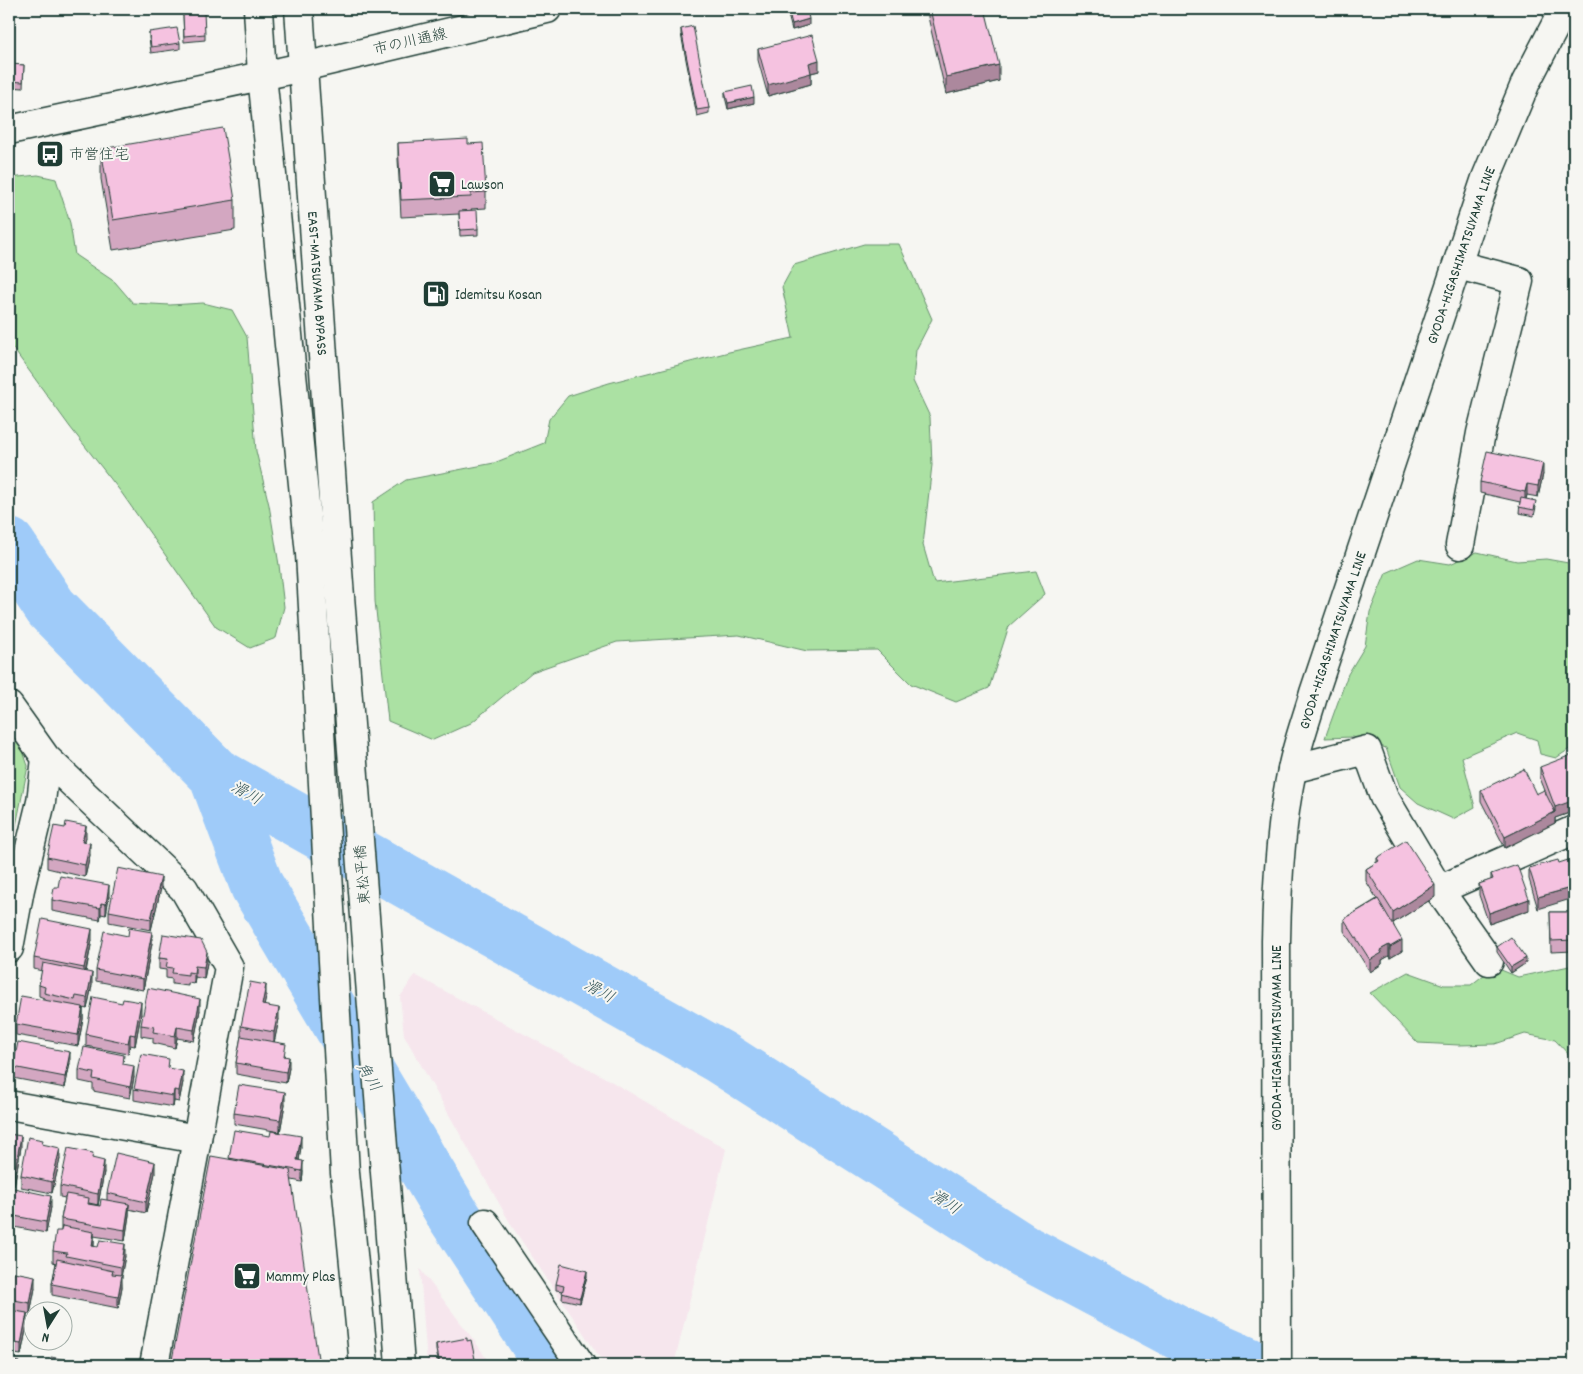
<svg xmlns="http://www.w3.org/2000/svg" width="1583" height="1374" font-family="Dekko,'Klee One',sans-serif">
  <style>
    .built { fill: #f6e6ed }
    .green { fill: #abe1a3; stroke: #658f6c }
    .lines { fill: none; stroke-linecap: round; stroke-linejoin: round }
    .river { stroke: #9fcbf9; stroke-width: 54 }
    .minor-casing { stroke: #1f3d34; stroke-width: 31 }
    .tertiary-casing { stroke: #1f3d34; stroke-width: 31 }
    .primary-casing { stroke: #1f3d34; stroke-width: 31 }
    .trunk-casing { stroke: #1f3d34; stroke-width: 31 }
    .minor { stroke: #f6f6f2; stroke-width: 28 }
    .tertiary { stroke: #f6f6f2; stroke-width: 28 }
    .primary { stroke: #f6f6f2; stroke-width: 28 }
    .trunk { stroke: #f6f6f2; stroke-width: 28 }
    .wall { fill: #d3a7c1; stroke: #1f3d34 }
    .shaded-wall { fill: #ac889d; stroke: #1f3d34 }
    .building { fill: #f5c2e0; stroke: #1f3d34 }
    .labels { text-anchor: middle; stroke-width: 4; stroke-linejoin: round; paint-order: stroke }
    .street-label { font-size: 15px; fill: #1f3d34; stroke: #f6f6f2 }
    .poi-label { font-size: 15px; fill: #1f3d34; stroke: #f6f6f2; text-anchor: start }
    .water-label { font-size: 16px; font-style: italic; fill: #39595b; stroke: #f6f6f2 }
  </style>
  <rect width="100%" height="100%" fill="#f6f6f2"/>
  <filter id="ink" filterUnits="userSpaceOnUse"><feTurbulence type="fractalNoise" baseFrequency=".02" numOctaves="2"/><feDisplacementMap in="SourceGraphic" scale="10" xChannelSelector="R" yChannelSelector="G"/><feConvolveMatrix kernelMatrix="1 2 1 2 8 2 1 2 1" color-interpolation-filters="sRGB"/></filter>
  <g filter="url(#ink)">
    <path class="built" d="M415,975l187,101 124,73 -52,216h-69l-92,-137 -109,-193 -4,-38z
      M420,1269l59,78 11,18h-63z"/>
    <path class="green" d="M38,175l18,4 14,44 5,32 40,27 18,21 37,2 33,-2 29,7 15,27 9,114 13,54 10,60 5,42 -8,31 -26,10 -34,-21 -95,-135 -51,-65 -61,-84v-165z
      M864,244h35l33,75 -16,31 -3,31 17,36 2,48 -9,80 11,38 102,-12 9,23 -36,32 -20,62 -33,14 -45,-18 -34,-34 -70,1 -68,-16 -122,7 -85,30 -61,51 -38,17 -45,-19 -13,-120 -2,-99 33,-22 88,-17 50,-20 5,-24 19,-23 41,-13 120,-31 64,-14 -11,-51 12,-22z
      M1477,552l40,9 29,-2 28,5v182l-18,12 -16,-4 -3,-14 -20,-7 -55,24 13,50 -22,12 -35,-16 -18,-16 -14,-39 -34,-11 -27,1 23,-64 17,-28 5,-34 16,-39 32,-14 32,5z
      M9,732l14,19 5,15 -19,95z
      M1574,965v95l-19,-20 -30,-6 -30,10 -36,1 -41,-2 -48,-50 38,-21 36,13h27l23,-18 24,10z"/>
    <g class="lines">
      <path class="river" d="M9,545l42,63 164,166 505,283 305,195 157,83 68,30
        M215,774l42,112 195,327 100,152"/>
      <g class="minor-casing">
        <path id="minor" d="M1458,265l61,16 -38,152 -21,112
          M9,706l37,52 138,131 45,78 -32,172
          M1292,769l75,-19 17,47 55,93 50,71
          M1439,890l135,-60
          M9,948l11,-59 21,-87 5,-44
          M485,1223l96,142"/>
      </g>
      <g class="tertiary-casing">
        <path id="tertiary" d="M9,130l294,-63 244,-58
          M9,1105l188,34 -43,226"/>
      </g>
      <g class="primary-casing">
        <g id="primary">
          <path id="s1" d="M1277,1365l-1,-424c1,-57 4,-115 16,-171 5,-26 15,-52 22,-77l172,-515 40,-96 38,-73"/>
        </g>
      </g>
      <g class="trunk-casing">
        <g id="trunk">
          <path d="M258,9l4,66 48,479 35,619 19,192"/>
          <path id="s2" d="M299,9l38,549 63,807"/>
        </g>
      </g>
      <use href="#minor" class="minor"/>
      <use href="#tertiary" class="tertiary"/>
      <use href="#primary" class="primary"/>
      <use href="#trunk" class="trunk"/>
    </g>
    <path class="wall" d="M788,9l21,16 -17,5 -4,-15z
      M928,9h57l14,72 -53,13 -18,-77z
      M183,14l22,20v6l-21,2z
      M681,29l28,79v5l-12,3 -16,-82z
      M149,32l31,11v6l-29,4 -2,-15z
      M758,49l61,22 -8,2v11l-43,12 -10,-36z
      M9,64l15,1 -1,23 -14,-1z
      M725,92l29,11 -26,6 -3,-12z
      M398,143l70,1 18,48v16l-15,1 7,20v6l-18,1 -1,-22 -58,3 -3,-58z
      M101,149l134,51v30l-122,20 -12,-71z
      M1543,474l-5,23 -11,-2 -1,4 10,8 -2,9 -15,-3 1,-11 -40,-9v-11z
      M1540,767l32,40v5l-17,6v5l-50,25 -24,-47v-11l55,4 10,-1 -6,-15z
      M86,837l-2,5 6,13 -5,22 -38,-9v-11z
      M1377,858l58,39 -42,26 9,28 -12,7 -1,-2 -7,4v4l-12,8 -26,-41v-12l33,-20 -11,-18v-12l11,-7z
      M1559,863l-21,46 -9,-30v-11z
      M1491,874l38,36 -40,14 -10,-29v-11l12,-4z
      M58,887l51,9 -3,19 -5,-1 -1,6 -48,-9v-11z
      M161,888l-10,42 -42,-8v-11z
      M1550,912h24v39l-23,1z
      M92,940l-6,32 6,13 -5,24 -4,-1v11l-5,27 -62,-11v-11l28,-24v-2l-5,-2v-11l3,-14 -8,-2v-11z
      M152,943l-9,47 -47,-9v-11z
      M1497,947l29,16 -15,10 -14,-21z
      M159,958l48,5 -3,16 -9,-2 -1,7 -6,-1v3l-16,-2v-5l-6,-1v-8l-7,-1z
      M266,997l-2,8 15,14 -5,23 12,14 3,12 -3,15 -50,-9v-11l5,-27v-10z
      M200,1010l-6,31 -17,-3 -2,10 -22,-5v-5l-12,-2v-11z
      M141,1014l-6,32 -5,-1 -2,9 -42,-8v-12z
      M70,1063l-5,25 -52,-10v-11z
      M124,1064l10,13 -4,21 -37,-7v-7l-14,-3v-11z
      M183,1082l-4,20 -5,-1 -1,6 -39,-7v-11z
      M285,1104l-5,28 -46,-8v-11z
      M9,1134l12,13 -7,39 -5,-1z
      M43,1144l17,15 -8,34 -31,-6v-12z
      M301,1147l-2,14 4,11 -1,10 -10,-2 -63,-21z
      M93,1158l11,14 -6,33 -9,-2v1l11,2 7,-6v-7l48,-20 -9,40 -17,-4v6l-4,26 -31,-5v11l31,9 -4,19 1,12 -4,21 -66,-13v-11l4,-21 -3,-1v-11l8,-20v-12l4,-21 -5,-1v-11z
      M9,1187l42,20 -5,26 -37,-7z
      M9,1271l26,17 -5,26h-3v11l-6,30 -12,-2z
      M587,1276l-7,27 -18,-4 1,-8 -7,-1v-6z
      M467,1341l8,18v5l-5,1h-31l-3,-15v-6z"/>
    <path class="shaded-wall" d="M809,19v6l-17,5v-6z
      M819,60v11l-8,2v11l-43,12v-11l41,-22z
      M999,65v16l-53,13v-17z
      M754,97v6l-26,6v-6z
      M1543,463v11l-5,23v-11z
      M1527,484v11l-2,8v-11z
      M1574,796v11h-2v5l-17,6v5l-50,25v-11l50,-25v-5l16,-10z
      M86,826v11l-4,16v-11z
      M90,843v12l-5,22v-12z
      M161,877v11l-10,42v-11z
      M109,885v11l-3,19v-11z
      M1435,885v12l-42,26v-11z
      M1574,887v11l-36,11v-12z
      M1529,899v11l-40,14v-11z
      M101,903v11l-1,6v-12z
      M92,929v11l-8,39v-11z
      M152,932v11l-9,47v-11z
      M1402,940v11l-12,7v-11z
      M1389,945v11l-7,4v4l-12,8v-12l10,-10z
      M207,952v11l-3,16v-12z
      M1526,958v5l-15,10v-6z
      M195,966v11l-1,7v-11z
      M92,973v12l-5,24v-11z
      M266,985v12l-4,19v-11z
      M200,999v11l-6,31v-11z
      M141,1002v12l-6,32v-11z
      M83,1007v12l-5,27v-11z
      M279,1008v11l-5,24v-11z
      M177,1027v11l-2,10v-12z
      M130,1034v11l-2,9v-11z
      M70,1052v11l-5,25v-11z
      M289,1057v11l-3,15v-11z
      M134,1066v11l-4,21v-11z
      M183,1071v11l-4,20v-11z
      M174,1090v11l-1,6v-11z
      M285,1092v12l-5,28v-12z
      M21,1136v11l-7,39v-11z
      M301,1136v11l-4,25v-12z
      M60,1148v11l-8,34v-11z
      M104,1161v11l-6,33v-11z
      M303,1161v11l-1,10v-11z
      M155,1162v11l-9,40v-11z
      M51,1196v11l-5,26v-11z
      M129,1204v11l-4,26v-11z
      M94,1232v12l-2,13v-11z
      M125,1244v12l-4,22v-11z
      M587,1271v5l-7,27v-5z
      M122,1275v12l-4,21v-11z
      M35,1276v12l-5,26v-11z
      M27,1313v12l-6,30v-11z"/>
    <path class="building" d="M788,9h19l2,10 -17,5z
      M930,9h55l14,56 -53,12z
      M204,12l1,22 -21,2 -1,-22z
      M693,26l16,82 -12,2 -16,-81z
      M177,28l3,15 -29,4 -2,-15z
      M812,35l7,25 -10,3 2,10 -43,12 -10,-36z
      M9,64l15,1 -1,17 -14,-1z
      M752,86l2,11 -26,6 -3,-11z
      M223,128l12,72 -122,20 -12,-71z
      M468,139v5l15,-1 3,49 -15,1v4l-70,3 -3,-57z
      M477,210l1,19 -18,1 -1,-19z
      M1487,451l56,12 -5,23 -11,-2 -2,8 -45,-10z
      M1521,498l15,3 -2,9 -15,-3z
      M1574,754v42l-3,1 1,4 -17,6 -15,-40z
      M1524,769l12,25 8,-4 11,22 -50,25 -24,-47z
      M66,822l20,4 -4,16 8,1 -5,22 -38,-8 7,-31 11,2z
      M1406,840l29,45 -42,27 -27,-43 13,-8 -2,-3z
      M1571,859l3,9v19l-36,10 -9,-29 29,-8 1,3z
      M1517,865l12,34 -40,14 -10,-29 14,-5 -2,-5z
      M118,868l43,9 -10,42 -42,-8z
      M60,876l49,9 -3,19 -5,-1 -1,5 -48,-8 2,-13h4z
      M1378,899l24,41 -12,7 -1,-2 -9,5 2,3 -12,7 -26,-41z
      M1550,912h24v28l-23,1z
      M42,919l50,10 -8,39 -50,-10z
      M129,928l23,4 -9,47 -47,-9 8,-39 24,5z
      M163,934l38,6 6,12 -3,15 -9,-1 -1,7 -6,-1v3l-16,-2 1,-5 -7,-1 2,-8 -9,-1z
      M1511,937l15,21 -15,9 -14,-20z
      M43,963l49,10 -5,25 -11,-2 -1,4 -31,-7 1,-6 -6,-2z
      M250,982l16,3 -4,20 17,3 -5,24 -33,-6z
      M148,988l52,11 -6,31 -17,-3 -2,9 -22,-4 1,-5 -13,-2z
      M21,996l62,11 -5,28 -62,-11z
      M93,997l29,6 1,-4 18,3 -6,33 -5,-1 -2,9 -42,-9z
      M241,1036l45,8 -2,12 5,1 -3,15 -50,-9z
      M18,1042l52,10 -5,25 -52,-10z
      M84,1047l40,8 -1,9 11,2 -4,21 -37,-8 1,-6 -15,-3z
      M141,1054l28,5 -1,9 15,3 -4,20 -5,-1 -1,6 -39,-7z
      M239,1085l46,7 -5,28 -46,-7z
      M234,1130l36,6 1,-5 30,5 -4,24 6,1 -1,10 -73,-13z
      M9,1134l12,2 -7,39 -5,-1z
      M28,1137l15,3 -1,4 18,4 -8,34 -31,-7z
      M68,1148l25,5 -1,5 12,3 -6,33 -38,-8z
      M116,1153l39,9 -9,40 -39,-9z
      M211,1156l79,14 29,195h-148z
      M9,1187l42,9 -5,26 -37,-7z
      M66,1194l23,4 -1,6 12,2 1,-7 28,5 -4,26 -64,-11z
      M62,1226l32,6 -2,14 6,1 2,-7 25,4 -4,23 -55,-11 1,-3 -14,-2 3,-20h5z
      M57,1259l56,12 -1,3 10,1 -4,22 -66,-13z
      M561,1264l26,7 -7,27 -18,-5 2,-7 -8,-2z
      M9,1271l26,5 -5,27 -21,-4z
      M9,1310l18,3 -6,31 -12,-2z
      M467,1338v3l4,-1 4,19 -35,6 -4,-21z
      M51,1357l41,8h-43z
      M486,1359l4,6h-12l-1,-1z
      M9,1360l10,2 -1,3h-9z"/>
  </g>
  <defs>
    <g id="bus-square" transform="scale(1.4375)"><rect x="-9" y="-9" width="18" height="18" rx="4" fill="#1f3d34" stroke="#f6f6f2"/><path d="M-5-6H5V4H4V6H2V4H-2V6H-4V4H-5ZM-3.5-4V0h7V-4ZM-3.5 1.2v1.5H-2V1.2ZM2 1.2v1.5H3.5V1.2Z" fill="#fff"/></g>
    <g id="supermarket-square" transform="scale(1.4375)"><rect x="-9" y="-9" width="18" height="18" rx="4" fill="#1f3d34" stroke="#f6f6f2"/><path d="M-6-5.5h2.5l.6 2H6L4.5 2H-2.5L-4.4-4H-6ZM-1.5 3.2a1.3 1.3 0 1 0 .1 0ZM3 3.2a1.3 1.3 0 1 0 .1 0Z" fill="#fff"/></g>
    <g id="fuel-square" transform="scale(1.4375)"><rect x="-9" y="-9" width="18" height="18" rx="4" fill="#1f3d34" stroke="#f6f6f2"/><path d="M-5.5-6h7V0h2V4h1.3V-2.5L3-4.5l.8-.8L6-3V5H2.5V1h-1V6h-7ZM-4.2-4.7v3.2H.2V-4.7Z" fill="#fff"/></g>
  </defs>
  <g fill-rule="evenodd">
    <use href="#bus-square" x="50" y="154"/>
    <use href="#supermarket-square" x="442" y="184"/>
    <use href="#fuel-square" x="436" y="294"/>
    <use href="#supermarket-square" x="247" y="1276"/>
  </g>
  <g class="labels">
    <g class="street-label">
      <text transform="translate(410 41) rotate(-13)" y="5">市の川通線</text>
      <text dy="5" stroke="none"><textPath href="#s1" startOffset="1138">GYODA-HIGASHIMATSUYAMA LINE</textPath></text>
      <text dy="5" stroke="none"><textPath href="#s2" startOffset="275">EAST-MATSUYAMA BYPASS</textPath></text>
      <text dy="5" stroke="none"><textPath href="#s1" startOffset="732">GYODA-HIGASHIMATSUYAMA LINE</textPath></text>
      <text transform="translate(362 875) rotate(-95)" y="5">東松平橋</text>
      <text transform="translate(1276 1038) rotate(-90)" y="5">GYODA-HIGASHIMATSUYAMA LINE</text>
    </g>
    <g class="poi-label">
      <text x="69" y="159">市営住宅</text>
      <text x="461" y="189">Lawson</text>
      <text x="455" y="299">Idemitsu Kosan</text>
      <text x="266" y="1281">Mammy Plas</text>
    </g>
    <g class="water-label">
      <text transform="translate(247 792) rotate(29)" y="6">滑川</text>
      <text transform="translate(600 990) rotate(29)" y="6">滑川</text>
      <text transform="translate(370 1076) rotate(59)" y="6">角川</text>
      <text transform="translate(946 1201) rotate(33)" y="6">滑川</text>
    </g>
  </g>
  <rect width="1583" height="1374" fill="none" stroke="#f6f6f2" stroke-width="30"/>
  <rect x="15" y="15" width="1553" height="1344" fill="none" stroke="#1f3d34" stroke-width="2" filter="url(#ink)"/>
  <g transform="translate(48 1326) rotate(191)"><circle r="24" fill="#f6f6f2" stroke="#a0aca6"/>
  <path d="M0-4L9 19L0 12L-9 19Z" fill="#1f3d34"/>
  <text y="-8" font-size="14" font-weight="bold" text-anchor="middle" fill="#1f3d34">N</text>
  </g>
</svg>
